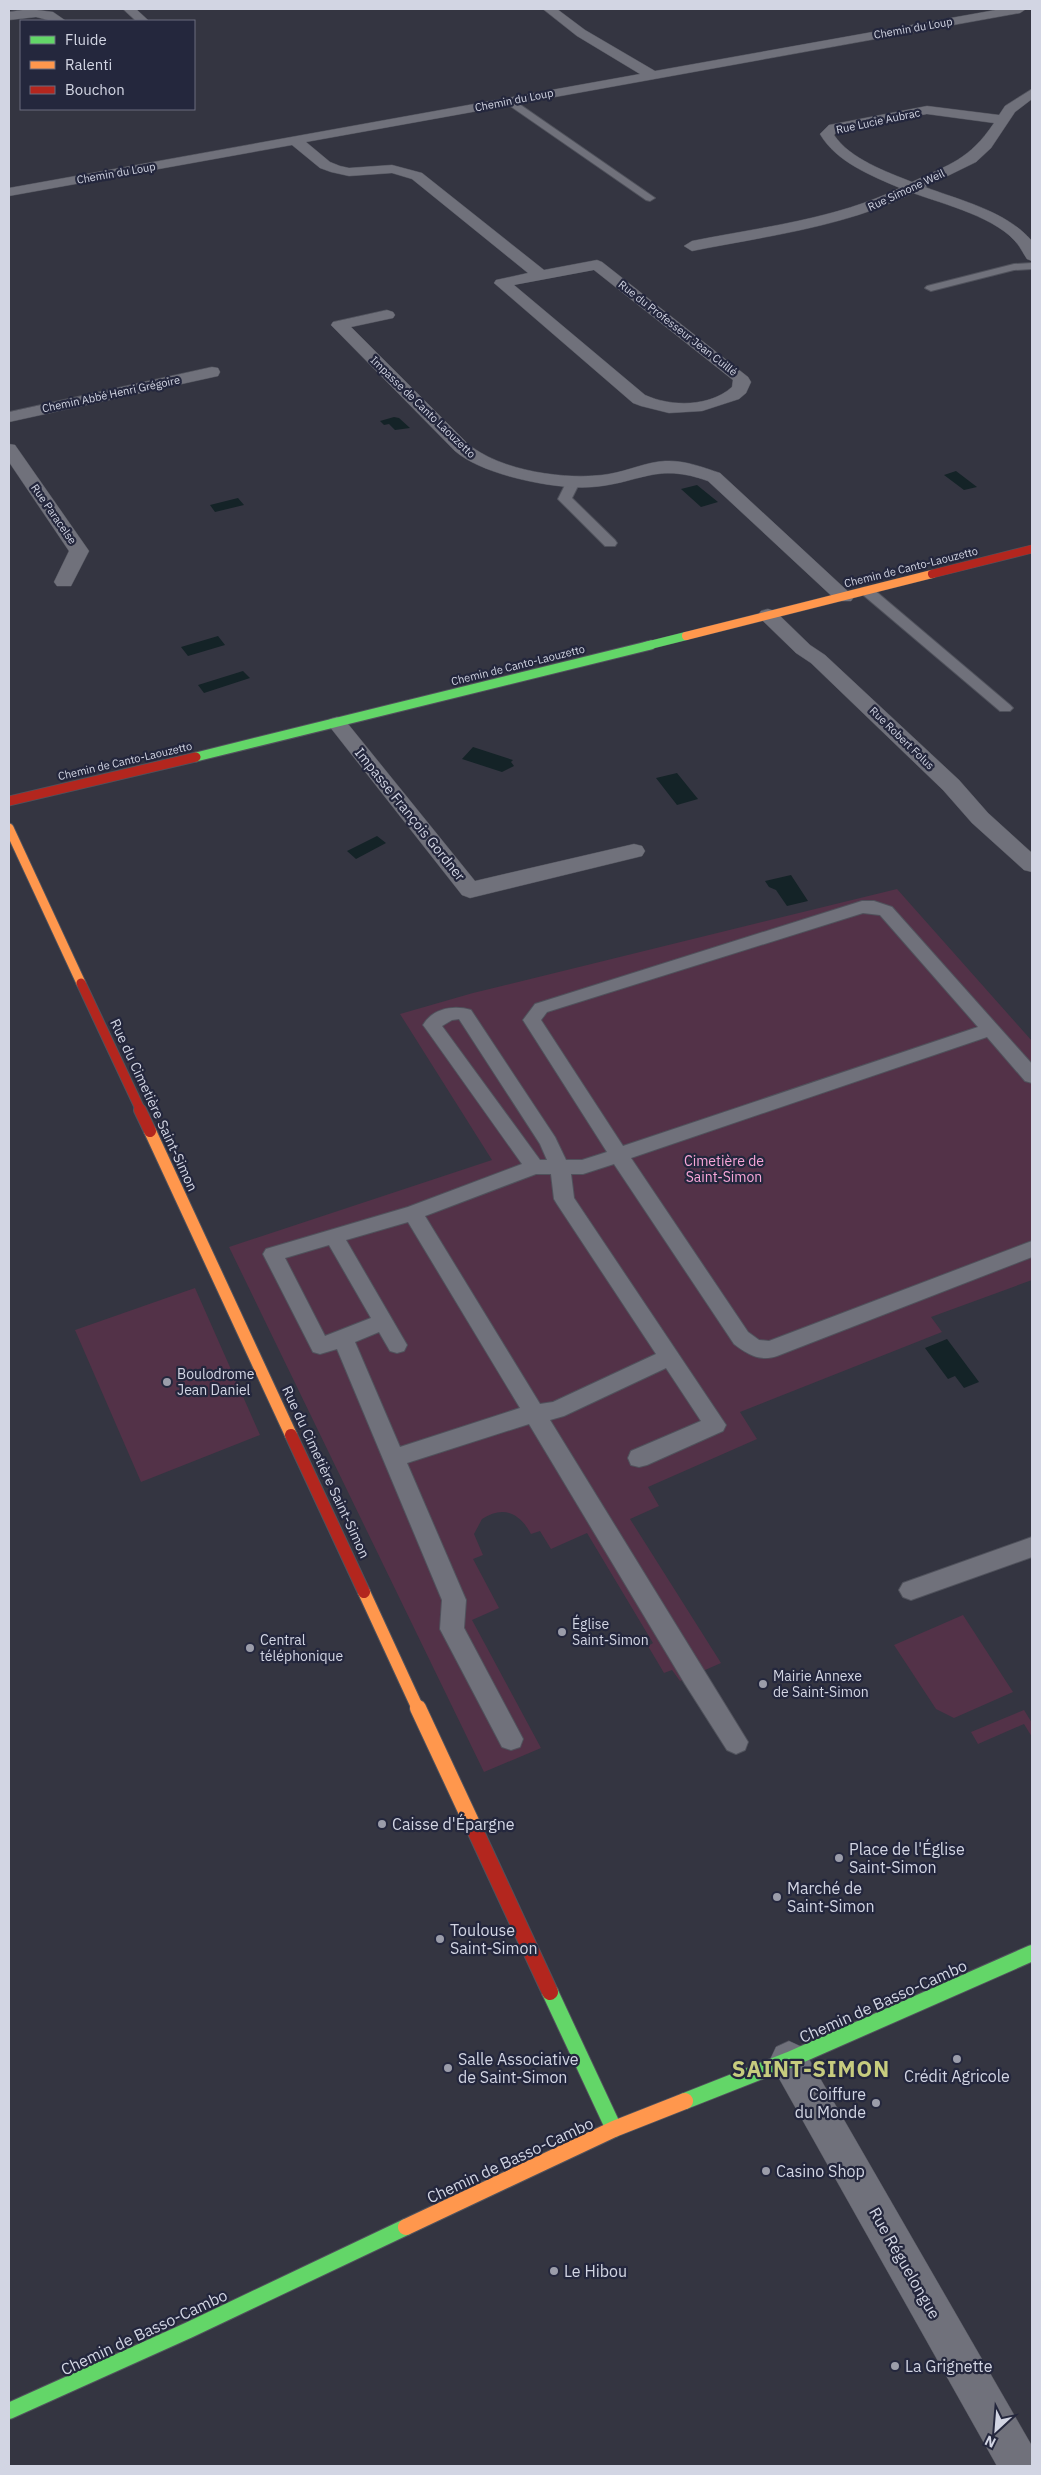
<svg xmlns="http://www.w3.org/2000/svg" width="1041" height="2475" font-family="'IBM Plex Sans',sans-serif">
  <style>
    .green { fill: #533248 }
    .water { fill: #142327 }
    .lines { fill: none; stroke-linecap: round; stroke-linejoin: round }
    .lane-casing { stroke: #50525c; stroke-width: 2 }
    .street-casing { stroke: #50525c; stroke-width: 1 }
    .fast-far2-casing { stroke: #50525c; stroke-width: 9 }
    .fast-far1-casing { stroke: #50525c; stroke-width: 11 }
    .fast-casing { stroke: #50525c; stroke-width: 18 }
    .slow-far3-casing { stroke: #50525c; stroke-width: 9 }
    .slow-far2-casing { stroke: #50525c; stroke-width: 11 }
    .slow-far1-casing { stroke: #50525c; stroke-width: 14 }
    .slow-casing { stroke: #50525c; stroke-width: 18 }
    .jam-far3-casing { stroke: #50525c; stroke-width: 9 }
    .jam-far2-casing { stroke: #50525c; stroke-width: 11 }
    .jam-far1-casing { stroke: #50525c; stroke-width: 14 }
    .jam-casing { stroke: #50525c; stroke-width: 18 }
    .lane { fill: #70717b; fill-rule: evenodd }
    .street { fill: #70717b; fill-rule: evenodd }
    .fast-far2 { stroke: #63d668; stroke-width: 8 }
    .fast-far1 { stroke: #63d668; stroke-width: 9 }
    .fast { stroke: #63d668; stroke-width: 16 }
    .slow-far3 { stroke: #ff974d; stroke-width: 8 }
    .slow-far2 { stroke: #ff974d; stroke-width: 9 }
    .slow-far1 { stroke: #ff974d; stroke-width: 12 }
    .slow { stroke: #ff974d; stroke-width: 16 }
    .jam-far3 { stroke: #b3261e; stroke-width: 8 }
    .jam-far2 { stroke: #b3261e; stroke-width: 9 }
    .jam-far1 { stroke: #b3261e; stroke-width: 12 }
    .jam { stroke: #b3261e; stroke-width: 16 }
    .poi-dot { fill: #9b9daa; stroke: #24273d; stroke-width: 2 }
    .labels { text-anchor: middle; stroke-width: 4.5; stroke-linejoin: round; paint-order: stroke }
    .far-street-label { font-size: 11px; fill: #d2d5e3; stroke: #24273d }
    .street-label { font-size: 14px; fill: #d2d5e3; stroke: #24273d }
    .park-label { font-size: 14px; fill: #f7a6d8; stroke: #24273d }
    .poi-label { font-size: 14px; fill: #d2d5e3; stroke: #24273d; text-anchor: start }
    .near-poi-label { font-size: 16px; fill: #d2d5e3; stroke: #24273d; text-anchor: start }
    .near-street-label { font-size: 16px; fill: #d2d5e3; stroke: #24273d }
    .near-district-label { font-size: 22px; font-weight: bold; letter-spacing: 1px; fill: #c6cb7e; stroke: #24273d }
  </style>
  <rect width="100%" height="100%" fill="#343541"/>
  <path class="green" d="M897,889l135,152v239l-101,37 11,15 -202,80 17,27 -109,48 11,19 -29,13 91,144 -41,18 -8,-11 -8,3 -16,-27 5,-3 -66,-110 -36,16 -11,-18 -9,3c-11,-21 -28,-29 -49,-15l-8,15 9,21 -10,4 26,49 -27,12 69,128 -57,24 -255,-525 263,-87 -92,-146 73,-21z
    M195,1288l65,147 -119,47 -66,-152z
    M963,1615l50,77 -59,26 -18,-9 -42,-64z
    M1024,1710l8,13v14l-8,-13 -46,20 -7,-12z"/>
  <path class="water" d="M394,417l5,1 11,10 -15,2 -6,-6 -5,1 -4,-4z
    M956,471l21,16 -13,3 -20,-15z
    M697,485l21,17 -17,5 -20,-18z
    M238,498l6,7 -29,7 -5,-7z
    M218,636l7,9 -37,11 -7,-9z
    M243,671l7,7 -46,15 -6,-8z
    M473,747l40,13 -2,2 3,4 -12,6 -40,-13z
    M677,773l21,26 -21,6 -21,-27z
    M377,836l9,7 -30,16 -9,-8z
    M791,875l17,26 -21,5 -11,-16 -7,-3 -4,-6z
    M947,1339l32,43 -15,6 -9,-12 -7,3 -23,-31z"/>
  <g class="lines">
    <g class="lane-casing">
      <path id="lane" d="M506,99h6l143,99 -5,3 -4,-1 -140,-97z
        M1032,263v6l-18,1 -83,21 -6,-3 2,-2 87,-22z
        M573,478l7,4 -8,16 43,42 2,3 -2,3h-10l-47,-47 10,-20z
        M867,587l5,1 138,117 3,3 -3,3h-10l-138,-117 -2,-3 2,-3z
        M862,901h12l18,6 140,157v19l-7,-2 -38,-44 -356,121 117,174 11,8 10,1 263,-100v16l-255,99c-17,6 -30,-2 -43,-12l-120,-180 -31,10h-12l3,24 152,227 -3,6 -76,34 -8,2 -8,-2 -3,-7 3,-7 70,-30 -35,-53 -102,48 -14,4 198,322 -3,8 -9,4 -9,-4 -42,-66 -156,-260 -122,39 59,137 -2,28 59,111 -3,8 -9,3 -9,-3 -62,-118 2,-29 -105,-251 -17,5 -7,-2 -50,-98 3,-5 142,-42 114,-43 -96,-135 -3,-4c10,-17 31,-20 48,-15l84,127 11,23h16l25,-8 -84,-132 12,-16zM863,913l17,2 98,112 -355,119 -82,-126 6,-8zM459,1019l81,125 7,16h-7l-98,-134 10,-6zM536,1174h15l3,25 3,5 99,150 -103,48 -13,2 -115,-188zM408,1222l112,186 -120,39 -45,-105 24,-10 11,19 7,2 7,-2 3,-6 -61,-105zM329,1245l42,73 -46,18 -40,-78z
        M1032,1537v20l-121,43 -8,-3 -4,-7 4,-7z"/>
    </g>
    <g class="street-casing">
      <path id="street" d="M29,9l24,3 13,9h-14l-16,-4 -27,3v-8z
        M123,9h13l13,12h-13z
        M543,9h14l28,21 70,41 346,-62h25l-6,4 -714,129 24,20 10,4 9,2 43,-3 30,8 122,97 53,-10 5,2 146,115 3,5 -5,11 -7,6 -37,12 -33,2 -28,-7 -8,-3 -139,-120 2,-3 32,-7 -116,-94 -20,-6 -43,3 -18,-4 -11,-4 -28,-23 -283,51v-8l631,-114 -63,-38zM594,270l139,110 -1,7c-22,20 -61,20 -87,8l-131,-110z
        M1032,89v10l-17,13 -24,36 -15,14 -51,25c37,14 81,24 107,54v20l-5,-2c-3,-4 -5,-9 -8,-13 -19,-28 -76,-42 -106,-53 -68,34 -147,43 -221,58l-8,-5 8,-5c70,-14 144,-22 208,-53 -28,-12 -64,-26 -80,-54l9,-9 98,-19 72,9 6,-9zM927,114l67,9c-25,37 -44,41 -82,59 -25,-10 -62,-23 -78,-47l4,-4z
        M387,310l6,2 2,3 -2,3 -42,9 116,116c32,28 101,38 142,31 19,-3 37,-12 56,-13 19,-1 37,6 55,12l134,124 -3,4h-14l-129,-120c-52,-19 -67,2 -116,6 -36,3 -110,-12 -137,-36l-124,-126 2,-3z
        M212,367l6,1 2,4 -2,4 -209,46v-10z
        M9,444l6,1 74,106 -18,35h-14l-3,-4 15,-31 -60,-89z
        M768,609l7,2 35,34 15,10 134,125 29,33 44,40v19l-8,-2 -52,-47 -29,-33 -132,-127 -15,-10 -35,-34 -3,-4 3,-4z
        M337,717l7,2 131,162 159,-37 8,2 3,5 -3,5 -8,2 -164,40 -8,-3 -132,-168 -4,-4 4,-4z
        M789,2041l13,6 230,399v20h-35l-221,-393 -6,-13 6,-13z"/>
    </g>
    <g class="fast-far2-casing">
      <path id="fast-far2" d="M646,646l40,-10"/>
    </g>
    <g class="fast-far1-casing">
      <path id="fast-far1" d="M196,757l455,-112"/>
    </g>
    <g class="fast-casing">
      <path id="fast" d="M550,1992l64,137
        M685,2101l104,-41 243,-107
        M9,2411l180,-81 217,-103"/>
    </g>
    <g class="slow-far3-casing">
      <path id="slow-far3" d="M686,636l246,-62"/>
    </g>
    <g class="slow-far2-casing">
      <path id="slow-far2" d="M9,828l72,155"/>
    </g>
    <g class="slow-far1-casing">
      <path id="slow-far1" d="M150,1131l141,304
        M364,1592l54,117"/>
    </g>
    <g class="slow-casing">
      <path id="slow" d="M418,1708l56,120
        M406,2227l208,-98 71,-28"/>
    </g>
    <g class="jam-far3-casing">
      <path id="jam-far3" d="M932,574l100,-25"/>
    </g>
    <g class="jam-far2-casing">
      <path id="jam-far2" d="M9,801l187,-44
        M81,983l60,128"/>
    </g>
    <g class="jam-far1-casing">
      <path id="jam-far1" d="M140,1110l10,21
        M291,1435l73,157"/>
    </g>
    <g class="jam-casing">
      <path id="jam" d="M474,1828l76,164"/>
    </g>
    <use href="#lane" class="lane"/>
    <use href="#street" class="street"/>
    <use href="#fast-far2" class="fast-far2"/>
    <use href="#fast-far1" class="fast-far1"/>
    <use href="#fast" class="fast"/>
    <use href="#slow-far3" class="slow-far3"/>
    <use href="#slow-far2" class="slow-far2"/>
    <use href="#slow-far1" class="slow-far1"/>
    <use href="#slow" class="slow"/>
    <use href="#jam-far3" class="jam-far3"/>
    <use href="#jam-far2" class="jam-far2"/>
    <use href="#jam-far1" class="jam-far1"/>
    <use href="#jam" class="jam"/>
  </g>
  <g class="poi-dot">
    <circle cx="167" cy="1382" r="5"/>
    <circle cx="562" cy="1632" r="5"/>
    <circle cx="250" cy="1648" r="5"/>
    <circle cx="763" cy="1684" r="5"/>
    <circle cx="382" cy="1824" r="5"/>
    <circle cx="839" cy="1858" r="5"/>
    <circle cx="777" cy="1897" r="5"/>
    <circle cx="440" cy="1939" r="5"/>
    <circle cx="957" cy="2059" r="5"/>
    <circle cx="448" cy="2068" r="5"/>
    <circle cx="876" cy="2103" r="5"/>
    <circle cx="766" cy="2171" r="5"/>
    <circle cx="554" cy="2271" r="5"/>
    <circle cx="895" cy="2366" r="5"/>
  </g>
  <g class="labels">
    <g class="far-street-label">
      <text transform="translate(913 28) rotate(-10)" y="4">Chemin du Loup</text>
      <text transform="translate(514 100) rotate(-11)" y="4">Chemin du Loup</text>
      <text transform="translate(878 121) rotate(-12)" y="4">Rue Lucie Aubrac</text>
      <text transform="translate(116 173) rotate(-10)" y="4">Chemin du Loup</text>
      <text transform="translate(906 190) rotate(-25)" y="4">Rue Simone Weil</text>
      <text transform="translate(678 328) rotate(38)" y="4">Rue du Professeur Jean Cuillé</text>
      <text transform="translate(111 394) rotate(-12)" y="4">Chemin Abbé Henri Grégoire</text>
      <text transform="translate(423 407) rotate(44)" y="4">Impasse de Canto Laouzetto</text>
      <text transform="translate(54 514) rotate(55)" y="4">Rue Paracelse</text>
      <text transform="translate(911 567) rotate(-14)" y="4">Chemin de Canto-Laouzetto</text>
      <text transform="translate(518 665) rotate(-14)" y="4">Chemin de Canto-Laouzetto</text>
      <text transform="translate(902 738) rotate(44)" y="4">Rue Robert Folus</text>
      <text transform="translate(125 761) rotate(-13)" y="4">Chemin de Canto-Laouzetto</text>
    </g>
    <g class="street-label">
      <text transform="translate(410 814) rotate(51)" y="5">Impasse François Gordner</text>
      <text transform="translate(154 1105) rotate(65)" y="5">Rue du Cimetière Saint-Simon</text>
      <text transform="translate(326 1472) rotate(65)" y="5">Rue du Cimetière Saint-Simon</text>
    </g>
    <g class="park-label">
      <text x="724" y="1166">Cimetière de<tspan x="724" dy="16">Saint-Simon</tspan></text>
    </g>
    <g class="poi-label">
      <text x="177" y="1379">Boulodrome<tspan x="177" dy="16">Jean Daniel</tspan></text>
      <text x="572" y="1629">Église<tspan x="572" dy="16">Saint-Simon</tspan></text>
      <text x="260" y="1645">Central<tspan x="260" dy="16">téléphonique</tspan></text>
      <text x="773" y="1681">Mairie Annexe<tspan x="773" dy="16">de Saint-Simon</tspan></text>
    </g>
    <g class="near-poi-label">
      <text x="392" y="1830">Caisse d'Épargne</text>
      <text x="849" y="1855">Place de l'Église<tspan x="849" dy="18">Saint-Simon</tspan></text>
      <text x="787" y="1894">Marché de<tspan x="787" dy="18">Saint-Simon</tspan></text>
      <text x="450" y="1936">Toulouse<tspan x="450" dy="18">Saint-Simon</tspan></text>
      <text x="458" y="2065">Salle Associative<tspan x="458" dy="18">de Saint-Simon</tspan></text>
      <text x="957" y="2082" text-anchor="middle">Crédit Agricole</text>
      <text x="866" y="2100" text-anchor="end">Coiffure<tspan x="866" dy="18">du Monde</tspan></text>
      <text x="776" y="2177">Casino Shop</text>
      <text x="564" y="2277">Le Hibou</text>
      <text x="905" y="2372">La Grignette</text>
    </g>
    <g class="near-street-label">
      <text transform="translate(883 2001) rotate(-24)" y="6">Chemin de Basso-Cambo</text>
      <text transform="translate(510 2160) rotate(-25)" y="6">Chemin de Basso-Cambo</text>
      <text transform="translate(905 2263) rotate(60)" y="6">Rue Réguelongue</text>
      <text transform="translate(144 2332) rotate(-25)" y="6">Chemin de Basso-Cambo</text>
    </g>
    <g class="near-district-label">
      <text x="811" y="2077">SAINT-SIMON</text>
    </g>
  </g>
  <rect width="1041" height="2475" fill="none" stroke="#d2d5e3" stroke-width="20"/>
  <rect x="20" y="20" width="175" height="90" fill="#24273d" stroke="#6a6d7f"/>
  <rect x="30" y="36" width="25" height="8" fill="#63d668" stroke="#6a6d7f"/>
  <text x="65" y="45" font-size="15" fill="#d2d5e3">Fluide</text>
  <rect x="30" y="61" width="25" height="8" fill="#ff974d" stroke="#6a6d7f"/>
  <text x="65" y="70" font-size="15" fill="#d2d5e3">Ralenti</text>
  <rect x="30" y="86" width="25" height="8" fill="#b3261e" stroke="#6a6d7f"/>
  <text x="65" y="95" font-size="15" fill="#d2d5e3">Bouchon</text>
  <g transform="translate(996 2430) rotate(206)" stroke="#24273d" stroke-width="4" paint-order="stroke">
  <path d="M0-4L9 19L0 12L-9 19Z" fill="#d2d5e3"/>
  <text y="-8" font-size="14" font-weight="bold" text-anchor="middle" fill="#d2d5e3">N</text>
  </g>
</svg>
